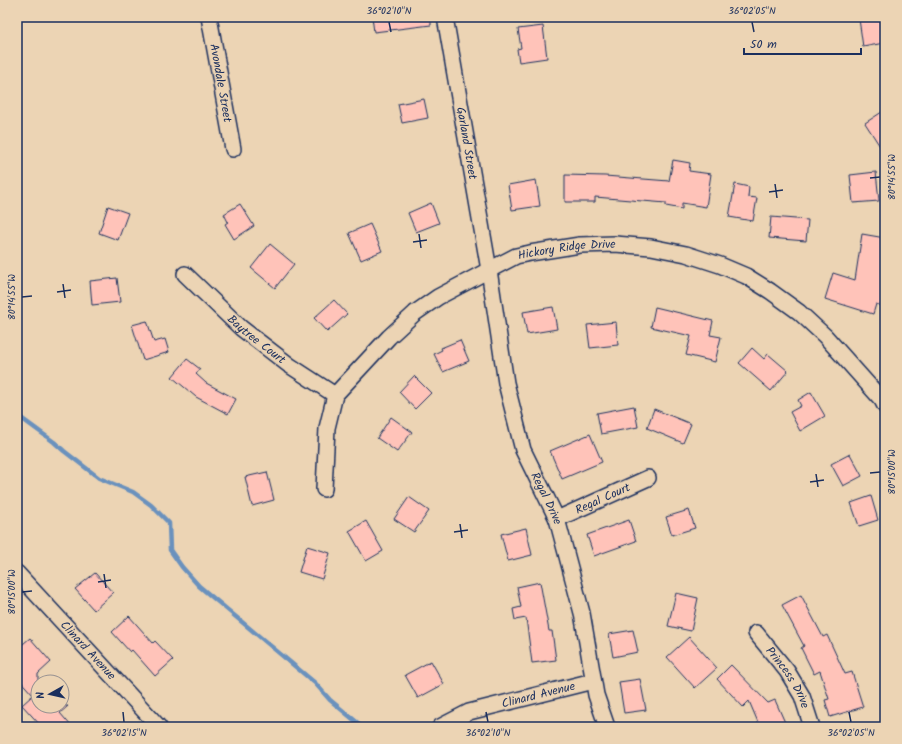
<svg xmlns="http://www.w3.org/2000/svg" width="902" height="744" font-family="Kalam,sans-serif">
  <style>
    .lines { fill: none; stroke-linecap: round; stroke-linejoin: round }
    .stream { stroke: #6a91bd; stroke-width: 4.5 }
    .building { fill: #ffc3b9; stroke: #1b2f5e }
    .minor-casing { stroke: #1b2f5e; stroke-width: 18 }
    .minor { stroke: #ecd4b4; stroke-width: 15 }
    .ticks { fill: none; stroke: #1b2f5e; stroke-width: 1.5 }
    .labels { text-anchor: middle; stroke-width: 3; stroke-linejoin: round; paint-order: stroke }
    .street-label { font-size: 12px; fill: #1b2f5e; stroke: #ecd4b4 }
    .neatline { fill: none; stroke: #1b2f5e; stroke-width: 1.5 }
    .ticks-label { font-size: 10px; text-anchor: middle; fill: #1b2f5e }
  </style>
  <rect width="100%" height="100%" fill="#ecd4b4"/>
  <filter id="ink" filterUnits="userSpaceOnUse"><feTurbulence type="fractalNoise" baseFrequency=".025" numOctaves="2"/><feDisplacementMap in="SourceGraphic" scale="8" xChannelSelector="R" yChannelSelector="G"/><feConvolveMatrix kernelMatrix="1 2 1 2 8 2 1 2 1" color-interpolation-filters="sRGB"/></filter>
  <g filter="url(#ink)">
    <g class="lines">
      <path class="stream" d="M17,415l37,27 10,9 35,27 34,14 18,13 18,18 1,27 12,17 17,19 116,97 15,17 29,24 1,3"/>
    </g>
    <path class="building" d="M372,17h59v8l-57,7z
      M870,17h10l4,26 -21,4 -4,-28z
      M543,26l4,32 -28,4 -2,-13 4,-1 -3,-19z
      M424,99l4,19 -26,5 -4,-19z
      M885,110v44l-20,-31z
      M673,160l17,3 -1,8 22,3 -5,33 -24,-4v6l-16,-3v-3l-71,-6v5h-30v-27l40,1 64,5z
      M876,172l3,29 -26,2 -3,-28z
      M536,180l4,26 -28,4 -4,-25z
      M735,184l14,3 -1,10 9,1 -4,23 -24,-4z
      M431,203l8,20 -23,9 -8,-19z
      M240,204l14,22 -20,13 -9,-15 3,-2 -4,-8z
      M108,206l20,7 -10,27 -19,-7z
      M771,217l37,3 -2,21 -37,-3z
      M370,224l12,27 -21,9 -12,-27z
      M862,234l23,4v69l-9,-3 -3,10 -48,-15 8,-26 22,7z
      M270,244l24,20 -19,24 -24,-20z
      M117,278l3,24 -28,3 -2,-24z
      M334,300l13,14 -20,18 -13,-14z
      M553,307l4,22 -30,5 -4,-22z
      M655,307l58,14 -3,14 11,2 -6,25 -29,-7 5,-19 -40,-9z
      M147,321l7,21 11,-3 4,13 -26,8 -11,-35z
      M616,322l2,23 -28,3 -3,-23z
      M460,340l9,21 -26,11 -9,-18 8,-4 -1,-2z
      M752,348l12,11 4,-5 20,17 -17,20 -32,-28z
      M187,359l13,10 -4,5 10,9 30,16 -8,15 -32,-17 -24,-20z
      M414,376l17,17 -16,16 -16,-17z
      M811,392l14,24 -25,15 -10,-19 11,-6 -3,-6z
      M634,406l4,21 -37,7 -4,-21z
      M654,409l37,15 -8,19 -36,-15z
      M391,417l21,15 -15,20 -20,-14z
      M590,434l12,28 -40,17 -12,-28z
      M850,454l12,22 -19,10 -12,-22z
      M267,472l7,28 -22,6 -7,-29z
      M871,496l7,24 -19,6 -8,-23z
      M409,497l20,14 -15,21 -20,-13z
      M689,510l6,18 -23,7 -6,-18z
      M629,520l7,21 -42,15 -7,-21z
      M366,521l17,30 -17,10 -17,-30z
      M526,528l6,27 -24,6 -7,-27z
      M307,546l23,7 -8,26 -23,-7z
      M95,573l18,20 -19,17 -19,-21z
      M540,582l9,49h3l4,29 -24,3 -6,-45 -11,2 -2,-11 8,-2 -4,-20z
      M676,593l22,5 -7,33 -23,-5z
      M801,595l22,42 4,-2 18,39 7,-2 11,35 -33,10 -5,-17 4,-1 -9,-28 -6,3 -13,-26 3,-2 -22,-41z
      M129,616l24,27 2,-2 18,19 -18,16 -23,-26 -2,2 -18,-20z
      M633,630l5,22 -25,5 -4,-23z
      M689,637l28,31 -22,20 -28,-31z
      M30,638l21,24 -13,12v32h30l-8,7 12,14h-30l-20,-22 11,-10 -16,-18v-28z
      M431,661l13,23 -26,14 -13,-23z
      M731,665l37,38 7,-3 12,27h-27l-11,-26 -6,6 -26,-28z
      M640,679l6,31 -22,3 -5,-31z"/>
    <g class="lines">
      <g class="minor-casing">
        <g id="minor">
          <path id="s1" d="M209,17l24,132"/>
          <path id="s2" d="M445,17l44,253 17,113 17,67 34,69 25,94 14,82 11,32"/>
          <path id="s3" d="M185,274l56,54 48,37 46,30"/>
          <path id="s4" d="M324,489l3,-61 8,-33 54,-58 26,-24 23,-16 51,-27 27,-14 14,-3 50,-8 35,-1 36,3 35,7 34,11 26,11 24,15 29,21 26,24 57,64 3,6"/>
          <path id="s5" d="M557,519l91,-41"/>
          <path id="s6" d="M17,573l142,154"/>
          <path id="s7" d="M756,633l31,38 15,25 10,31"/>
          <path id="s8" d="M440,727l29,-15 124,-31"/>
        </g>
      </g>
      <use href="#minor" class="minor"/>
    </g>
  </g>
  <path class="ticks" d="M389,22l2,10M752,22l2,10M870,178l10,-1M775,184l2,14M769,192l14,-2M419,234l2,14M413,242l14,-2M63,284l2,14M57,292l14,-2M22,297l10,-1M870,473l10,-1M816,474l2,13M810,482l14,-2M460,524l2,14M454,532l14,-2M104,574l2,14M98,582l13,-2M22,592l10,-1M123,712l1,10M486,712l2,10M849,712l2,10"/>
  <g class="labels">
    <g class="street-label">
      <text dy="4" stroke="none"><textPath href="#s1" startOffset="67">Avondale Street</textPath></text>
      <text dy="4" stroke="none"><textPath href="#s2" startOffset="128">Garland Street</textPath></text>
      <text dy="4" stroke="none"><textPath href="#s4" startOffset="377">Hickory Ridge Drive</textPath></text>
      <text dy="4" stroke="none"><textPath href="#s3" startOffset="97">Baytree Court</textPath></text>
      <text dy="4" stroke="none"><textPath href="#s5" startOffset="50">Regal Court</textPath></text>
      <text dy="4" stroke="none"><textPath href="#s2" startOffset="494">Regal Drive</textPath></text>
      <text dy="4" stroke="none"><textPath href="#s6" startOffset="105">Clinard Avenue</textPath></text>
      <text dy="4" stroke="none"><textPath href="#s7" startOffset="55">Princess Drive</textPath></text>
      <text dy="4" stroke="none"><textPath href="#s8" startOffset="104">Clinard Avenue</textPath></text>
    </g>
  </g>
  <rect width="902" height="744" fill="none" stroke="#ecd4b4" stroke-width="44"/>
  <g transform="translate(50 694) rotate(262)"><circle r="19" fill="#ecd4b4" stroke="#989292"/>
  <path d="M0-3L7 15L0 10L-7 15Z" fill="#1b2f5e"/>
  <text y="-6" font-size="11" font-weight="bold" text-anchor="middle" fill="#1b2f5e">N</text>
  </g>
  <path d="M744 48v6h117v-6" fill="none" stroke="#1b2f5e" stroke-width="2"/>
  <text x="750" y="48" font-size="12" fill="#1b2f5e" stroke="#ecd4b4" stroke-width="3" paint-order="stroke">50 m</text>
  <rect x="22" y="22" width="858" height="700" class="neatline"/>
  <g class="ticks-label">
    <text x="389" y="14">36°02'10"N</text>
    <text x="752" y="14">36°02'05"N</text>
    <text transform="translate(891 177) rotate(-90)" y="4">80°14'55"W</text>
    <text transform="translate(11 297) rotate(-90)" y="4">80°14'55"W</text>
    <text transform="translate(891 472) rotate(-90)" y="4">80°15'00"W</text>
    <text transform="translate(11 592) rotate(-90)" y="4">80°15'00"W</text>
    <text x="124" y="736">36°02'15"N</text>
    <text x="488" y="736">36°02'10"N</text>
    <text x="851" y="736">36°02'05"N</text>
  </g>
</svg>
